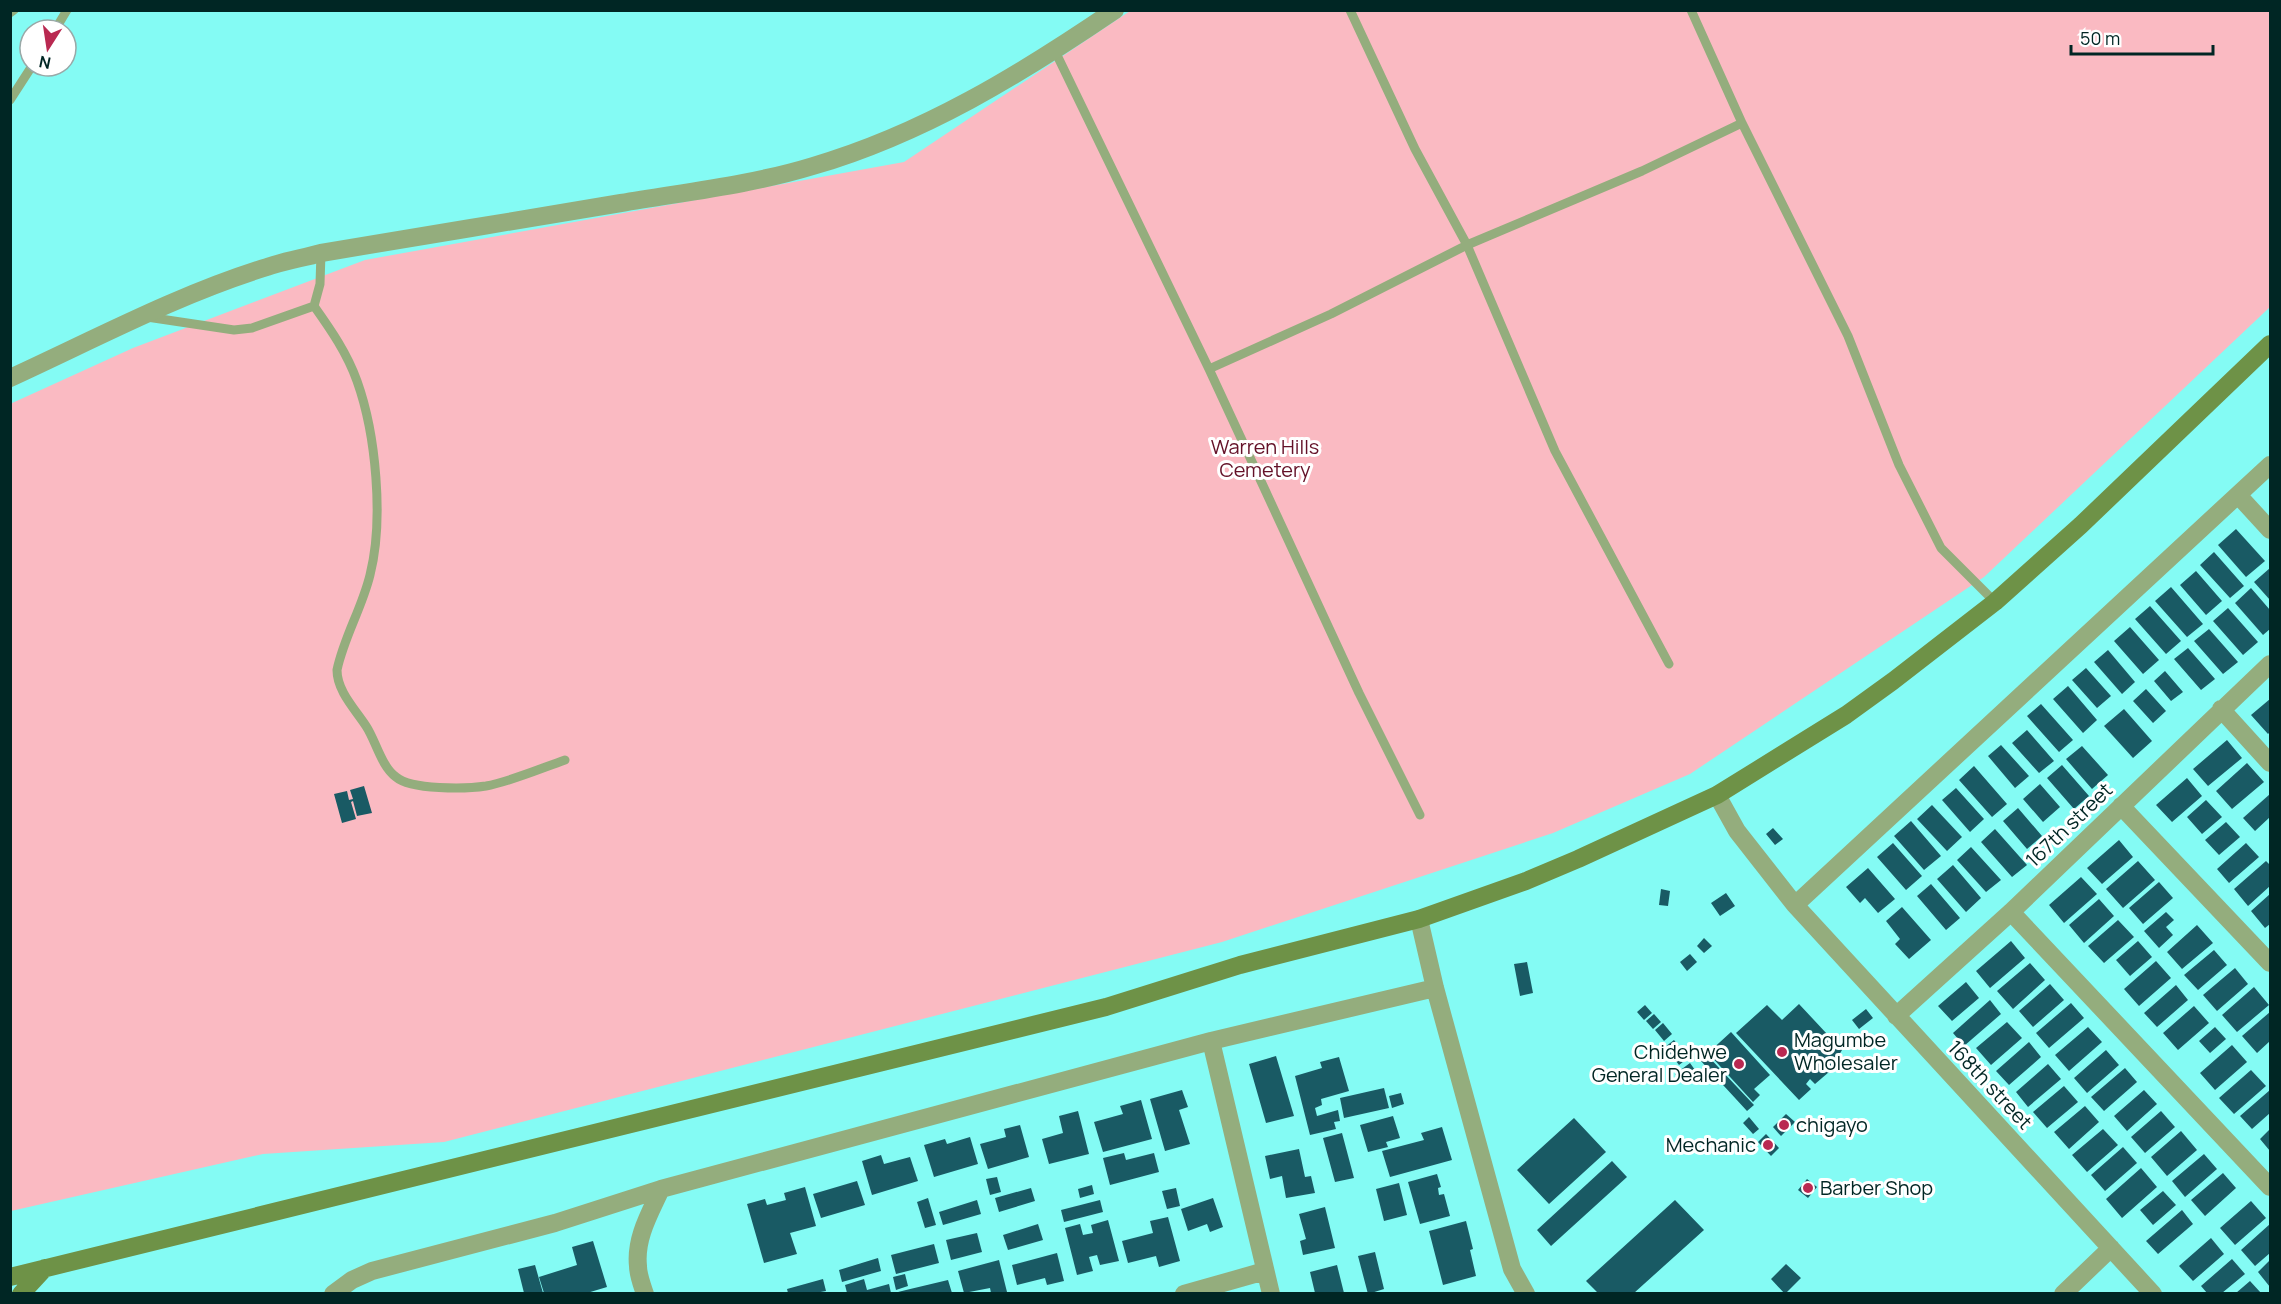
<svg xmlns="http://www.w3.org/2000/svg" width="2281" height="1304" font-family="Manrope,sans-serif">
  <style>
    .green { fill: #fabac2 }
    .building { fill: #195a64 }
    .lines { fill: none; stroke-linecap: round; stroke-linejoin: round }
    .lane { stroke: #94ad7d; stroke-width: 9 }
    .street { stroke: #94ad7d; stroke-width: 18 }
    .secondary { stroke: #6e9247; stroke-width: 18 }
    .poi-dot { fill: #b92951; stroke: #fff; stroke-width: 2 }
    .labels { text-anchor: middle; stroke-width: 6; stroke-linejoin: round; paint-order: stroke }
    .park-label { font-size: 20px; fill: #641128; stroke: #fff }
    .street-label { font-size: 20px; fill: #002624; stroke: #fff }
    .poi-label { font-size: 20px; fill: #002624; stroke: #fff; text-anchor: start }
  </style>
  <rect width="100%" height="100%" fill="#84fbf4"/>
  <path class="green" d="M1130,11h1140v296l-286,270 -294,197 -137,59 -331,109 -778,200 -181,12 -252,57 -1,-807 123,-56 232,-88 539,-98z"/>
  <path class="building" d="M2236,529l29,32 -19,16 -28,-32z
    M2214,552l30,34 -14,12 -30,-33z
    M2270,568v32l-16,-18z
    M2196,571l26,30 -16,14 -26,-30z
    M2171,587l32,37 -16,13 -32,-36z
    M2251,588l19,22v19l-7,6 -28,-32z
    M2150,606l31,35 -15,13 -31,-35z
    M2228,608l30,34 -15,13 -30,-34z
    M2130,627l29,33 -16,14 -29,-33z
    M2209,629l29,33 -15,12 -29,-33z
    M2188,648l27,31 -14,11 -27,-31z
    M2108,650l27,32 -13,12 -28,-32z
    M2086,668l25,28 -14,12 -25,-28z
    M2165,671l18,21 -12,9 -17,-20z
    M2068,686l29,34 -14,13 -30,-34z
    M2146,689l20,22 -13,12 -20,-22z
    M2270,699v33l-2,2 -17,-19z
    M2041,704l32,36 -14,12 -32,-36z
    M2124,709l28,32 -19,17 -29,-32z
    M2027,730l27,31 -15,12 -27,-30z
    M2227,740l15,18 -34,28 -15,-17z
    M2001,745l28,31 -14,12 -27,-32z
    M2082,746l26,29 -16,14 -26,-30z
    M2247,763l17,19 -32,27 -16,-18z
    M2062,765l27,31 -15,13 -27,-31z
    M1974,766l33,38 -15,13 -33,-37z
    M2187,778l15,18 -30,26 -16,-17z
    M2040,784l20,23 -17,15 -20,-23z
    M364,786l8,27 -15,3 -4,-15 -2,1 5,17 -14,4 -8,-29 13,-3 2,9 4,-1 -3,-9z
    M1956,788l28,31 -14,13 -28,-32z
    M2270,794v23l-15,14 -12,-13z
    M2206,800l16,17 -20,17 -15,-17z
    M1932,805l30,32 -15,14 -30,-32z
    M2018,808l24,28 -15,13 -24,-28z
    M1911,821l30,35 -17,14 -30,-34z
    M2226,822l14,15 -21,18 -14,-15z
    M1773,828l10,11 -8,6 -9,-11z
    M1995,829l32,36 -15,12 -31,-35z
    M2119,840l14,17 -31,27 -15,-16z
    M1893,843l29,33 -16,14 -29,-33z
    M2246,843l13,14 -30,26 -12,-14z
    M1971,847l30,33 -15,12 -29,-32z
    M2138,861l17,19 -32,28 -17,-19z
    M2266,861l4,4v21l-22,20 -14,-17z
    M1953,865l28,33 -15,14 -29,-33z
    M1868,868l27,31 -17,14 -13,-15 -5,5 -14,-16z
    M2081,877l16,17 -33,29 -15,-18z
    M2159,882l14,16 -30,26 -14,-16z
    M1931,884l29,34 -14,12 -29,-34z
    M1661,889l9,2 -2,15 -9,-1z
    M1726,893l9,13 -15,10 -9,-13z
    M2270,894v30l-5,4 -14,-17z
    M2099,899l15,17 -30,27 -15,-18z
    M1902,907l29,33 -22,19 -14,-15 5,-5 -14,-18z
    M2166,912l8,8 -8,7 7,8 -14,13 -15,-17z
    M2118,920l16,17 -30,26 -16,-17z
    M2197,925l16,18 -31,26 -15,-17z
    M1704,938l8,8 -8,7 -7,-7z
    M2011,941l14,17 -35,30 -14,-17z
    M2138,941l14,16 -22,19 -14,-16z
    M2214,950l13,15 -29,25 -14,-15z
    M1690,954l7,8 -10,9 -7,-9z
    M2156,961l15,17 -32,28 -15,-17z
    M1527,962l6,31 -13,3 -6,-32z
    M2030,963l15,17 -32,29 -16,-18z
    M2235,968l13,16 -31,27 -14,-16z
    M1966,982l13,16 -27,23 -14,-15z
    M2050,984l14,16 -31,27 -14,-16z
    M2176,985l12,15 -31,27 -13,-14z
    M2254,987l15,18 -32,27 -15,-17z
    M1990,1000l11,14 -37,32 -11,-13z
    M2071,1003l13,15 -35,30 -13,-15z
    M1799,1004l43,46 -13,22 -14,12 -5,-5 -4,5 5,5 -12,11 -63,-67 31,-28 15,15z
    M1645,1005l7,8 -8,7 -7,-8z
    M2194,1006l15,17 -31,27 -15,-17z
    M1866,1009l7,9 -14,11 -7,-9z
    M2270,1012v29l-13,12 -15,-17z
    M1654,1014l7,8 -8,7 -7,-8z
    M2007,1022l15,16 -31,27 -15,-17z
    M1663,1023l9,11 -8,7 -9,-11z
    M2088,1027l14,15 -33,29 -14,-16z
    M2215,1027l11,12 -16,14 -11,-12z
    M1731,1032l39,43 -16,14 6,6 -7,7 -45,-49z
    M1674,1040l14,18 -9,7 -14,-18z
    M2029,1042l12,15 -32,28 -13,-14z
    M2232,1045l15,17 -32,28 -15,-17z
    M2106,1050l13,15 -32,28 -13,-15z
    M1706,1054l48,51 -7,6 -47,-51z
    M1276,1056l18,60 -28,7 -17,-59z
    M1339,1057l10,34 -28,8 1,6 -7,3 2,8 21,-6 2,11 -6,1 2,7 -26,6 -15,-59 27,-8 -2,-6z
    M1690,1063l5,7 -15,11 -5,-7z
    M2048,1064l13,15 -33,28 -12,-15z
    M2125,1068l12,14 -33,29 -13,-14z
    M2251,1070l15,16 -32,28 -15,-16z
    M2064,1086l14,16 -31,26 -14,-16z
    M1384,1088l5,20 -45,10 -4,-20z
    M1182,1090l6,17 -9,3 11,34 -25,7 -15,-52z
    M2144,1090l13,14 -30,27 -13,-15z
    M2270,1090v23l-18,16 -12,-13z
    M1401,1093l3,11 -12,4 -3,-12z
    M1141,1100l11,39 -49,13 -9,-30 29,-8 -3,-8z
    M2085,1106l14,16 -30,27 -15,-17z
    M1078,1111l11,43 -40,10 -7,-25 21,-6 -4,-17z
    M2161,1111l14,16 -30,26 -14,-16z
    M1786,1114l9,8 -14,14 -8,-9z
    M1393,1116l7,22 -14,4 2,5 -20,5 -8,-27z
    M1749,1117l10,12 -6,5 -10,-11z
    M1574,1118l32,34 -57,52 -32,-34z
    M1020,1125l9,32 -41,12 -8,-25 26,-7 -2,-8z
    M1442,1127l10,33 -62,17 -8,-26 42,-11 -3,-7z
    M2103,1129l15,16 -31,27 -15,-17z
    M2270,1129v22l-10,-12z
    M2181,1131l16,19 -30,26 -16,-19z
    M1342,1133l12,45 -19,4 -12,-44z
    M1766,1134l13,14 -8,8 -13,-14z
    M970,1137l8,27 -44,13 -10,-32 21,-6 2,5z
    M2123,1147l14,16 -32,28 -14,-16z
    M1299,1149l6,28 6,-1 4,17 -29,5 -4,-22 -12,3 -5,-23z
    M1124,1153l2,7 28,-7 5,19 -49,13 -7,-27z
    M2204,1154l13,15 -32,28 -13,-16z
    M881,1155l3,9 26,-7 8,24 -46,14 -10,-34z
    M1612,1161l15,16 -76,69 -14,-16z
    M2141,1168l16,19 -35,31 -16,-19z
    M2223,1173l13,15 -31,28 -14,-16z
    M1437,1174l4,13 -3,1 1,7 5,-1 6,22 -30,8 -12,-42z
    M997,1177l4,15 -11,3 -4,-16z
    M1807,1179l10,8 -9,11 -10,-8z
    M857,1181l8,24 -44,13 -8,-24z
    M1399,1183l8,32 -23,6 -8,-32z
    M1092,1185l2,9 -14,4 -2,-9z
    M805,1187l11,39 -26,7 7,21 -33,9 -17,-59 18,-5 2,6 19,-5 -2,-7z
    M1031,1188l4,13 -36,11 -4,-14z
    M1176,1188l4,18 -13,3 -5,-18z
    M2163,1191l13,14 -23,20 -13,-15z
    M928,1198l8,27 -11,3 -8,-26z
    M1213,1198l10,29 -13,5 -3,-8 -19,7 -7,-22z
    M977,1200l4,14 -38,11 -4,-13z
    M1100,1200l3,12 -39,10 -3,-12z
    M1675,1200l29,30 -70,63h-36l-12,-12z
    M2251,1201l15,17 -31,27 -15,-17z
    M1325,1207l10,41 -32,7 -3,-14 6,-2 -7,-25z
    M2182,1210l11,14 -35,30 -12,-13z
    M1168,1217l12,44 -21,6 -3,-11 -28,7 -6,-22 31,-8 -3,-12z
    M1108,1220l11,41 -19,4 -3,-10 -8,2 4,14 -16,4 -12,-47 15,-4 3,11 10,-2 -2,-8z
    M1466,1221l7,28 -3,1 6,26 -33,9 -14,-54z
    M1038,1224l5,16 -35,10 -5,-15z
    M2270,1224v29l-15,13 -14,-16z
    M977,1233l5,19 -31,8 -5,-20z
    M2211,1238l13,16 -31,27 -14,-15z
    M593,1241l14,46 -20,6h-43l-5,-16 38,-12 -5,-18z
    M934,1244l5,19 -43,11 -5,-19z
    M1375,1252l9,37 -16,5 -10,-38z
    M1057,1253l7,28 -17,4 -2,-7 -28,7 -5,-20z
    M878,1258l3,13 -39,11 -3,-12z
    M2232,1259l13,15 -23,19h-15l-6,-7z
    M999,1260l8,32 -16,1 -1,-5 -26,5 -6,-22z
    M2270,1260v27l-12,-15z
    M1786,1264l15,14 -16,16 -14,-15z
    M535,1265l8,28h-19l-6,-24z
    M1337,1265l7,28h-29l-5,-21z
    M905,1274l3,12 -12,4 -3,-13z
    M823,1279l3,12 -11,2h-27l-1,-4z
    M864,1279l3,11 22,-6 2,9h-44l-2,-8z
    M948,1280l4,13h-58l12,-3z
    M2250,1281l11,12h-25z"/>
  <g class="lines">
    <path class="lane" d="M1350,10l65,139 52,96 88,206 114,213
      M1691,10l51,113 106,213 51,129 42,83 54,54
      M10,13l4,-3
      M55,30l12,-20
      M1055,51l154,318 150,324 61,122
      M10,100l22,-34
      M314,306c17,24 33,47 43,75 19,53 27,139 13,194 -8,33 -26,62 -33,95 0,21 18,39 29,56 10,15 15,40 30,51 15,13 70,12 90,9 23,-4 56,-18 79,-26
      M147,317l87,13 18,-2 62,-22 6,-22 1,-31
      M1209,369l122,-55 136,-69 175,-74 100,-48"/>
    <path class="street" d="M10,378c85,-39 169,-84 257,-111 18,-6 36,-9 54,-14 100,-17 200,-33 300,-50 64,-11 130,-18 192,-37 110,-32 208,-92 302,-156
      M2238,495l32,35
      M2221,709l49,54
      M1717,795l20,36 58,74 358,389
      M2121,806l149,157
      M1795,905l475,-440
      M2011,912l259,275
      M1419,919l16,69 77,281 14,25
      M1896,1016l115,-104 259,-248
      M1211,1041l60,253
      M333,1294l19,-14 20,-9 183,-48 106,-34
      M645,1294c-3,-9 -7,-19 -7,-28 -3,-28 12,-53 23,-77l550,-148 224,-53
      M1184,1294l81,-23
      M2063,1294l48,-46"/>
    <path class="secondary" d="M10,1277l1096,-270 134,-42 179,-46 107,-38 52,-22 139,-64 129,-80 47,-34 102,-79 86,-77 189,-181
      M21,1294l24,-26"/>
  </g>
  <g class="poi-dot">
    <circle cx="1782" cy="1052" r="6"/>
    <circle cx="1739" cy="1064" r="6"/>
    <circle cx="1784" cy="1125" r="6"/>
    <circle cx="1768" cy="1145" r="6"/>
    <circle cx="1808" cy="1188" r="6"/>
  </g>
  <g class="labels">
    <g class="park-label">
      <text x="1265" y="454">Warren Hills<tspan x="1265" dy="23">Cemetery</tspan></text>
    </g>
    <g class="street-label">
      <text transform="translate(2069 825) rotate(-44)" y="7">167th street</text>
      <text transform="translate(1990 1085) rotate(47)" y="7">168th street</text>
    </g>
    <g class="poi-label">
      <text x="1794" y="1047">Magumbe<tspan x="1794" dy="23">Wholesaler</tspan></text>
      <text x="1727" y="1059" text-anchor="end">Chidehwe<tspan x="1727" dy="23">General Dealer</tspan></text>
      <text x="1796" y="1132">chigayo</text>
      <text x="1756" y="1152" text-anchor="end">Mechanic</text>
      <text x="1820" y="1195">Barber Shop</text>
    </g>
  </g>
  <rect width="2281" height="1304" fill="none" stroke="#002624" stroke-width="24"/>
  <g transform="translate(48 48) rotate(192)"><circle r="28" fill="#ffffff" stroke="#99a8a7" stroke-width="1.5"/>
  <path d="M0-4.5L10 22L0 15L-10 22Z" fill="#b92951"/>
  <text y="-9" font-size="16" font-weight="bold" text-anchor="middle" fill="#002624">N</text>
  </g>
  <path d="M2071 45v9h142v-9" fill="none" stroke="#002624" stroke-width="3"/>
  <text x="2080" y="45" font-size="18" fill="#002624" stroke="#ffffff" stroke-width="4.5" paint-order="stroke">50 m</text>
</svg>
